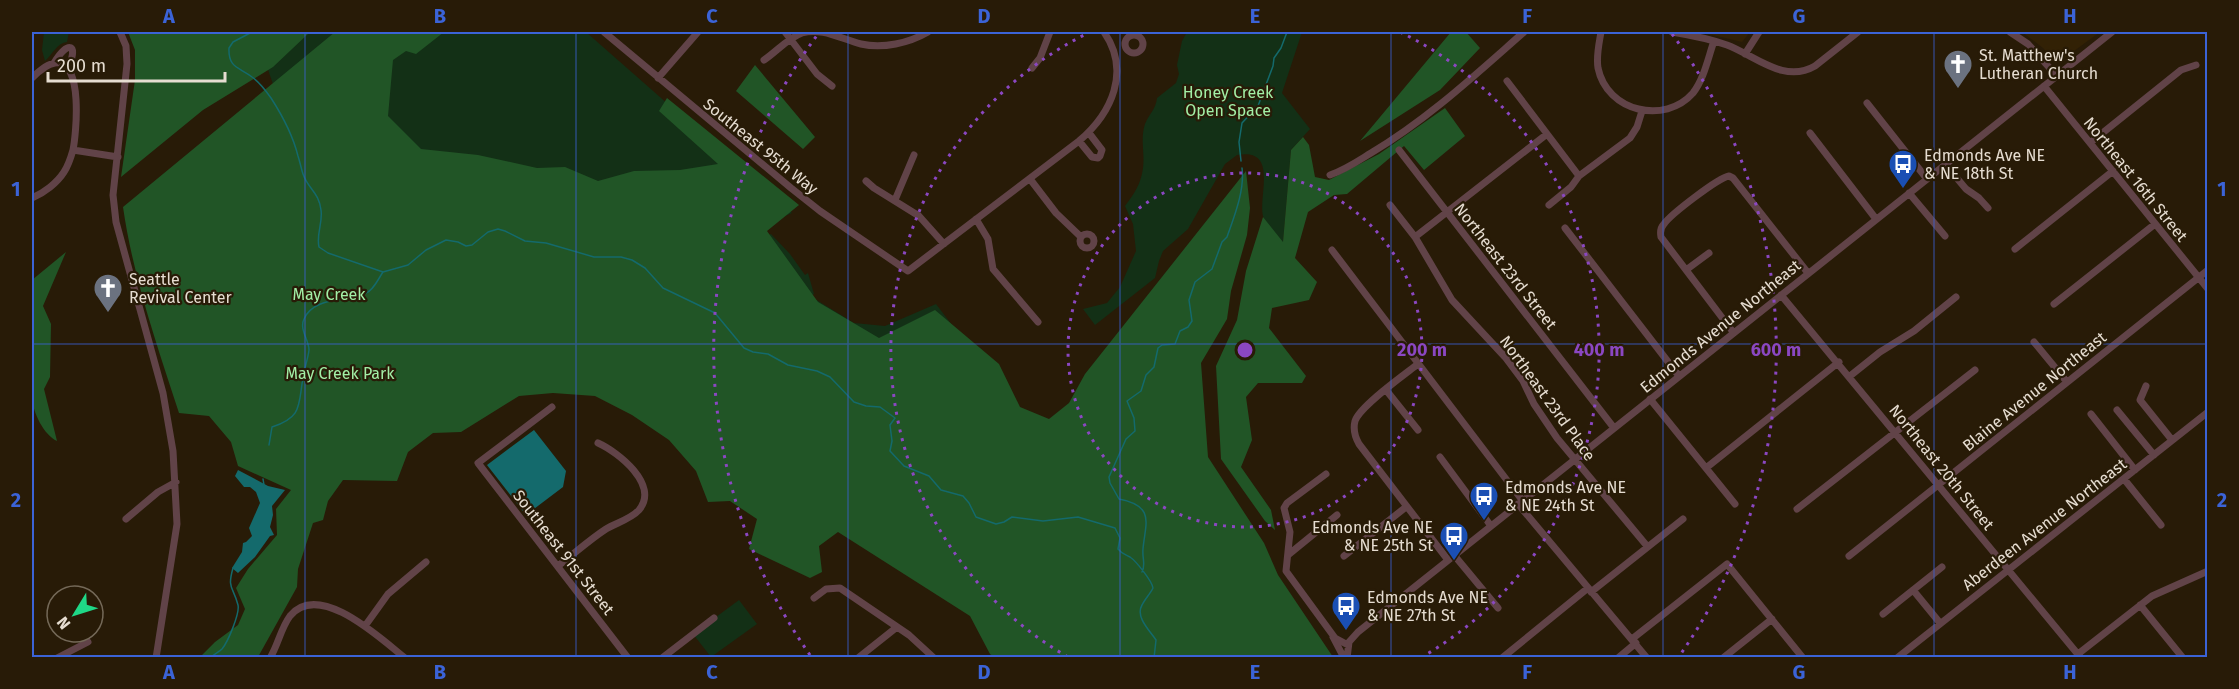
<svg xmlns="http://www.w3.org/2000/svg" width="2239" height="689" font-family="'Fira Sans',sans-serif">
  <style>
    .built { fill: #322105 }
    .green { fill: #133016 }
    .forest { fill: #215526 }
    .water { fill: #146a6c }
    .lines { fill: none; stroke-linecap: round; stroke-linejoin: round }
    .stream { stroke: #146a6c; stroke-width: 1.5 }
    .minor { stroke: #614348; stroke-width: 7 }
    .grid { fill: none; stroke: #3b63d7; stroke-width: 1.5; stroke-opacity: 0.55 }
    .ring { fill: none; stroke: #8b47c2; stroke-width: 3; stroke-dasharray: 3 6 }
    .labels { text-anchor: middle; stroke-width: 4.5; stroke-linejoin: round; paint-order: stroke }
    .poi-label { font-size: 16px; fill: #e6ddd1; stroke: #281b07; text-anchor: start }
    .park-label { font-size: 16px; fill: #a2efa6; stroke: #281b07 }
    .street-label { font-size: 16px; fill: #e6ddd1; stroke: #281b07 }
    .centre { fill: #8b47c2; stroke: #281b07; stroke-width: 3 }
    .ring-label { font-size: 18px; text-anchor: middle; font-weight: bold; fill: #8b47c2; stroke: #281b07; stroke-width: 4.5; stroke-linejoin: round; paint-order: stroke }
    .neatline { fill: none; stroke: #3b63d7; stroke-width: 2 }
    .grid-label { font-size: 20px; text-anchor: middle; font-weight: bold; fill: #3b63d7 }
  </style>
  <rect width="100%" height="100%" fill="#281b07"/>
  <path class="built" d="M1700,32h50l-8,10z
    M2022,32h78l-41,30 -5,-2 -11,-12z"/>
  <path class="green" d="M44,32h25l-2,10c-10,1 -15,13 -22,19l-3,-11z
    M255,32h331l206,181 -33,14 8,9 4,-2 19,20 15,21 3,-2 6,21 -4,2 44,27 31,3 51,-22 86,113 -729,-275z
    M1187,32h115l-20,61 28,36 -19,21 -8,93c-6,-7 -18,-18 -20,-27 -5,-20 16,-69 -26,-61l-12,9 -37,65 -25,22 -4,10 -4,17 -60,47 -12,-16 24,-6 13,-16 16,-36 -3,-27 -8,-18c9,-12 16,-22 18,-38 2,-15 -3,-29 2,-44 4,-10 11,-15 12,-26l19,-15 3,-9 -2,-9 5,-24z
    M739,600l18,24 -46,33 -18,-23z"/>
  <path class="forest" d="M128,32h182l-37,35 -70,43 -82,67 14,-97v-30z
    M335,32h109l-28,22 -10,-3 -13,9 -5,56 33,33 57,6 59,13 28,-1 33,14 36,-10 46,-1 38,-6 -59,-53 8,-13 132,107 -32,26 51,71 61,36 56,-28 64,54 21,43 29,12 20,-16 16,-29 161,-203 4,37 -3,27 -16,56 -4,28 -26,44 7,94 56,86 14,32 55,82h-339l-4,-3 -20,-38 -132,-84 -19,14 3,26 -12,6 -61,-29 8,-30 -27,-18 -22,1 -12,-31 -27,-31 -37,-25 -37,-19 -42,-3 -34,3 -58,36 -28,1 -25,19 -11,29 -54,-1 -15,21 -5,19 -10,3 -15,46 -1,18 -39,70h-58l15,-15 23,-17 7,-16 -9,-21 12,-19 29,-34 -1,-26 15,-19 -53,-24 -7,-24 -22,-26 -30,-3c-22,-68 -46,-136 -56,-206z
    M1451,32h15l14,16 -40,42 -80,51z
    M755,65l60,72 -12,12 -67,-58z
    M1445,108l20,28 -41,34 -20,-24 -57,48 -13,1 -26,17 -13,46 22,24 -8,18 -37,8 -3,20 37,48 -4,7h-44l-12,14 6,43 -11,27 30,43 4,20 -10,-9 -44,-62 -5,-93 21,-46 9,-49 17,-54 20,25 8,-92 12,-13 6,8 6,32 14,3 50,-26z
    M66,252l-23,54 8,18 -1,53 -6,12 13,52c-13,-6 -24,-28 -25,-43 -4,-36 0,-81 0,-118z"/>
  <path class="water" d="M534,430l32,41 -3,16 -37,28 -39,-50z
    M238,470l30,16 17,4 -13,16 1,9 -3,12 4,8 -4,1 -15,21 -17,16 -6,-5 10,-16 1,-9 3,-1 6,-6 -3,-8 11,-25 -4,-11 -6,-5h-6l-9,-11z"/>
  <g class="lines">
    <path class="stream" d="M252,32l-19,10 -4,6c-1,20 10,19 23,29 7,5 14,14 19,21 11,17 22,38 27,58 2,6 3,12 5,18 5,15 16,18 18,36 2,13 -5,24 -2,37l9,6 55,19 25,-7 18,-15 20,-10 12,2 8,4 6,-1 16,-13 10,-3 7,2 20,10 21,2 48,14h27l11,3 13,8 18,20 52,25 29,35 9,4 15,2 20,11 29,6 13,6 24,25 12,4 14,1 15,11 -5,7 2,16 -2,10 14,15 25,10 12,14 22,6 6,7 7,14 20,7 8,-2 8,-5 31,4 35,-4 37,11 5,10 -2,11c4,5 7,5 12,8 6,4 22,24 23,31 -3,6 -8,11 -11,17 -7,12 8,26 14,35l-2,18
      M1241,161l-2,-19 3,-19 16,-17 15,-40 1,-8 7,-10 6,-16
      M269,445l3,-18c31,-10 26,-22 31,-49 1,-9 5,-19 6,-28 0,-10 -10,-21 -5,-31 10,-23 43,-17 62,-26 8,-3 12,-14 17,-21
      M263,479l1,6
      M1142,572c4,-7 0,-14 1,-23 2,-25 13,-43 -24,-50l-9,-16 -1,-6 17,-38 9,-8 -1,-13 -7,-17 14,-10 5,-16 8,-8 4,-19 4,-3 13,-1 5,-13 8,-4 4,-6 -3,-21 6,-18 17,-13 10,-27 5,-5c7,-20 18,-47 15,-69
      M210,658c4,-4 9,-6 12,-9 6,-7 18,-36 16,-44 -5,-19 -11,-16 -5,-37"/>
    <path class="minor" d="M120,32l6,14 1,18 -14,131 3,27 47,171 10,58 4,73 -21,134
      M604,32l187,156 29,23 88,60 171,-130c33,-28 52,-70 25,-109
      M785,32l32,42 15,12
      M1601,32c-2,12 -5,24 -3,36 9,44 67,57 95,25 11,-14 15,-35 21,-52
      M1672,32c18,3 38,7 55,13 29,11 57,39 88,21l43,-34
      M2010,32l18,12 29,32
      M1125 44a9 9 0 1 1 18 0a9 9 0 1 1-18 0Z
      M1745,54l14,-22
      M764,60c12,-8 24,-22 38,-27 20,-6 39,6 59,11 22,5 48,-1 67,-12
      M54,63c14,-24 26,-19 13,7
      M1032,68l8,-10 10,-26
      M32,78c5,-5 14,-14 23,-15 29,-4 21,72 18,87 -2,7 -5,16 -9,22 -7,11 -20,21 -32,26
      M658,78l40,-46
      M1507,81l72,95
      M2044,86l164,203
      M1867,103l60,76
      M1810,133l66,86
      M1079,141l13,16 6,1 2,-2 2,-6 -13,-17
      M2090,143l91,-73 15,-5
      M73,150l45,7
      M1399,150l215,278
      M1945,164l21,25 13,9 9,10
      M1330,175c15,-5 28,-14 41,-22 57,-34 104,-78 153,-121
      M1030,179l26,34 25,24
      M866,181l8,7 45,28 25,28
      M1909,193l36,43
      M895,200l19,-45
      M1390,205l25,32 37,63 53,57 18,24 11,23 23,34 90,108
      M1549,205l22,-18 8,-11 51,-38 7,-11 5,-16
      M976,219l12,20 5,30 45,53
      M1565,228l114,148
      M1080 241a7 7 0 1 1 14 0a7 7 0 1 1-14 0Z
      M1415,237l132,-103
      M2015,249l98,-78
      M1332,250l190,250
      M1686,270l23,-17
      M1781,295l300,363
      M2054,304l101,-80
      M1733,332l-72,-95c-1,-5 -1,-9 3,-13 7,-10 54,-46 65,-48l4,2 75,95
      M2034,342l33,40
      M1418,364c-14,11 -58,42 -63,57 -2,8 0,16 4,23l89,116
      M1850,376l30,-24 34,-21 42,-34
      M2146,386l-6,14 32,40
      M1386,390l32,40
      M1650,399l85,105
      M552,407l-74,56 150,195
      M2117,410l37,45
      M2091,414l44,56
      M1440,457l51,69
      M1706,468l133,-106
      M1326,474l-39,29 -3,5 6,24 -4,39 49,67 13,7
      M2124,479l37,46
      M1518,504l129,154
      M1797,509l178,-139
      M126,519l32,-27 18,-10
      M1288,555l49,-40
      M1454,555l44,53
      M1344,556l62,-49
      M1849,556l359,-286
      M558,566c16,-12 31,-26 48,-37 10,-6 25,-10 33,-19 21,-25 -21,-58 -41,-67
      M1913,590l27,33
      M1591,592l92,-73
      M814,598l12,-9 14,-1 69,47 25,23
      M2140,605l43,53
      M1883,614l59,-47
      M365,626l23,-32 38,-32
      M1333,637l11,21
      M1632,639l95,-75 76,94
      M2078,654l74,-58 56,-25
      M57,658l31,-16
      M270,658c8,-13 11,-30 20,-42 29,-36 91,23 115,42
      M662,658l52,-40
      M858,658l39,-31
      M1347,658l2,-16 9,-10 754,-600
      M1502,658l86,-70
      M1618,658l18,-15
      M1723,658l49,-39
      M1897,658l311,-246"/>
  </g>
  <path class="grid" d="M305,32v626M576,32v626M848,32v626M1120,32v626M1391,32v626M1663,32v626M1934,32v626M32,344h2176"/>
  <g class="ring">
    <circle cx="1245" cy="350" r="177"/>
    <path d="M1068 657A354 354 0 0 1 1090 32M1400 32A354 354 0 0 1 1422 657"/>
    <path d="M810 655A531 531 0 0 1 818 34M1672 34A531 531 0 0 1 1680 655"/>
  </g>
  <defs>
    <g id="church-pin" transform="scale(1.5)"><path d="M0 17L-7.5 6A9.5 9.5 0 1 1 7.5 6Z" fill="#6b7280" stroke="#281b07"/><path d="M-1.2-6h2.4v3.5h3.3v2.4h-3.3V6h-2.4V-.1h-3.3v-2.4h3.3Z" fill="#fff"/></g>
    <g id="bus-pin" transform="scale(1.5)"><path d="M0 17L-7.5 6A9.5 9.5 0 1 1 7.5 6Z" fill="#1a4fb4" stroke="#281b07"/><path d="M-5-6H5V4H4V6H2V4H-2V6H-4V4H-5ZM-3.5-4V0h7V-4ZM-3.5 1.2v1.5H-2V1.2ZM2 1.2v1.5H3.5V1.2Z" fill="#fff"/></g>
  </defs>
  <g fill-rule="evenodd">
    <use href="#church-pin" x="1958" y="64"/>
    <use href="#bus-pin" x="1903" y="164"/>
    <use href="#church-pin" x="108" y="288"/>
    <use href="#bus-pin" x="1484" y="496"/>
    <use href="#bus-pin" x="1454" y="536"/>
    <use href="#bus-pin" x="1346" y="606"/>
  </g>
  <g class="labels">
    <g class="poi-label">
      <text x="1979" y="61">St. Matthew's<tspan x="1979" dy="18">Lutheran Church</tspan></text>
      <text x="1924" y="161">Edmonds Ave NE<tspan x="1924" dy="18">&amp; NE 18th St</tspan></text>
      <text x="129" y="285">Seattle<tspan x="129" dy="18">Revival Center</tspan></text>
      <text x="1505" y="493">Edmonds Ave NE<tspan x="1505" dy="18">&amp; NE 24th St</tspan></text>
      <text x="1433" y="533" text-anchor="end">Edmonds Ave NE<tspan x="1433" dy="18">&amp; NE 25th St</tspan></text>
      <text x="1367" y="603">Edmonds Ave NE<tspan x="1367" dy="18">&amp; NE 27th St</tspan></text>
    </g>
    <g class="park-label">
      <text x="1228" y="98">Honey Creek<tspan x="1228" dy="18">Open Space</tspan></text>
      <text x="329" y="300">May Creek</text>
      <text x="340" y="379">May Creek Park</text>
    </g>
    <g class="street-label">
      <text transform="translate(761 146) rotate(39)" y="6">Southeast 95th Way</text>
      <text transform="translate(2136 179) rotate(51)" y="6">Northeast 16th Street</text>
      <text transform="translate(1506 266) rotate(52)" y="6">Northeast 23rd Street</text>
      <text transform="translate(1720 326) rotate(-39)" y="6">Edmonds Avenue Northeast</text>
      <text transform="translate(2034 391) rotate(-39)" y="6">Blaine Avenue Northeast</text>
      <text transform="translate(1548 398) rotate(54)" y="6">Northeast 23rd Place</text>
      <text transform="translate(1942 467) rotate(51)" y="6">Northeast 20th Street</text>
      <text transform="translate(2044 524) rotate(-38)" y="6">Aberdeen Avenue Northeast</text>
      <text transform="translate(564 552) rotate(52)" y="6">Southeast 91st Street</text>
    </g>
  </g>
  <circle cx="1245" cy="350" r="9" class="centre"/>
  <g class="ring-label">
    <text x="1422" y="356">200 m</text>
    <text x="1599" y="356">400 m</text>
    <text x="1776" y="356">600 m</text>
  </g>
  <rect width="2239" height="689" fill="none" stroke="#281b07" stroke-width="66"/>
  <g transform="translate(75 614) rotate(232)"><circle r="28" fill="#281b07" stroke="#746958" stroke-width="1.5"/>
  <path d="M0-4.5L10 22L0 15L-10 22Z" fill="#1fd887"/>
  <text y="-9" font-size="16" font-weight="bold" text-anchor="middle" fill="#e6ddd1">N</text>
  </g>
  <path d="M48 72v9h177v-9" fill="none" stroke="#e6ddd1" stroke-width="3"/>
  <text x="57" y="72" font-size="18" fill="#e6ddd1" stroke="#281b07" stroke-width="4.5" paint-order="stroke">200 m</text>
  <rect x="33" y="33" width="2173" height="623" class="neatline"/>
  <g class="grid-label">
    <text x="169" y="23">A</text>
    <text x="440" y="23">B</text>
    <text x="712" y="23">C</text>
    <text x="984" y="23">D</text>
    <text x="1255" y="23">E</text>
    <text x="1527" y="23">F</text>
    <text x="1799" y="23">G</text>
    <text x="2070" y="23">H</text>
    <text x="16" y="196">1</text>
    <text x="2222" y="196">1</text>
    <text x="16" y="507">2</text>
    <text x="2222" y="507">2</text>
    <text x="169" y="679">A</text>
    <text x="440" y="679">B</text>
    <text x="712" y="679">C</text>
    <text x="984" y="679">D</text>
    <text x="1255" y="679">E</text>
    <text x="1527" y="679">F</text>
    <text x="1799" y="679">G</text>
    <text x="2070" y="679">H</text>
  </g>
</svg>
